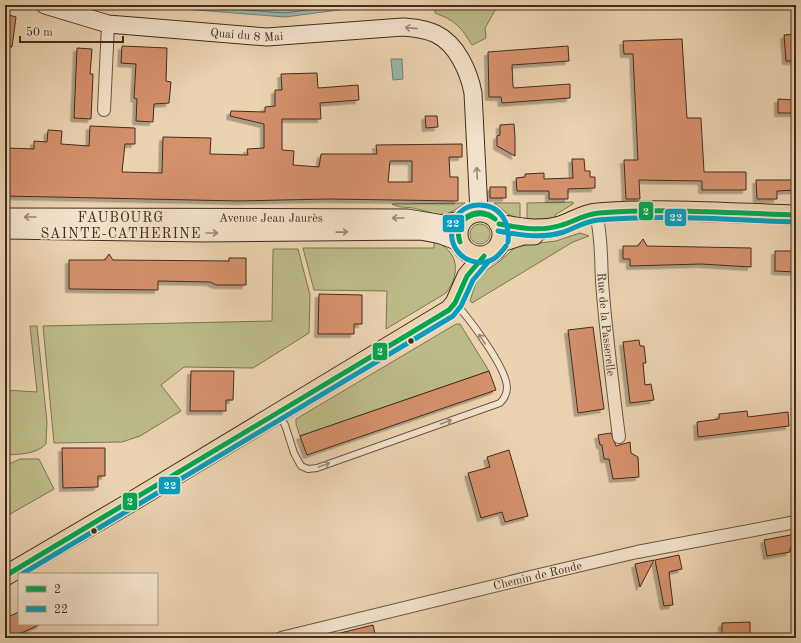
<svg xmlns="http://www.w3.org/2000/svg" width="801" height="643" font-family="'Old Standard TT',serif">
  <style>
    .green { fill: #bcbb88; stroke: #7f7452 }
    .water { fill: #98b8ac; stroke: #768072 }
    .lines { fill: none; stroke-linecap: round; stroke-linejoin: round }
    .shore { stroke: #6d7264; stroke-width: 1 }
    .building { fill: #d5906c; stroke: #422d1c; fill-rule: evenodd; filter: url(#shadow) }
    .lane-casing { stroke: #6c5641; stroke-width: 8 }
    .street-casing { stroke: #6c5641; stroke-width: 14 }
    .secondary-casing { stroke: #422d1c; stroke-width: 19 }
    .primary-casing { stroke: #422d1c; stroke-width: 21 }
    .lane { stroke: #f2e2cc; stroke-width: 6 }
    .street { stroke: #f2e2cc; stroke-width: 12 }
    .secondary { stroke: #f2e2cc; stroke-width: 17 }
    .primary { stroke: #ebd3b0; stroke-width: 19 }
    .bus-1-casing { stroke: #f2e2cc; stroke-width: 8 }
    .bus-2-casing { stroke: #f2e2cc; stroke-width: 8 }
    .bus-1 { stroke: #00a651; stroke-width: 5 }
    .bus-2 { stroke: #079dbc; stroke-width: 5 }
    .oneway { stroke: #9a8874 }
    .bus-dot { fill: #422d1c; stroke: #f2e2cc; stroke-width: 1.5 }
    .labels { text-anchor: middle; stroke-width: 3.5; stroke-linejoin: round; paint-order: stroke }
    .street-label { font-size: 12px; fill: #422d1c; stroke: #f2e2cc }
    .quarter-label { font-size: 14px; letter-spacing: 1px; fill: #422d1c; stroke: #f2e2cc }
    .line-badge { stroke: #f2e2cc; stroke-width: 1.5 }
    .badge-label { font-size: 11px; text-anchor: middle; font-weight: bold; fill: #fff }
  </style>
  <defs>
    <filter id="shadow"><feDropShadow dx="-3.5" dy="3.5" stdDeviation="0" flood-color="#0004"/></filter>
  </defs>
  <rect width="100%" height="100%" fill="#ebd3b0"/>
  <filter id="stains"><feTurbulence type="fractalNoise" baseFrequency=".005" numOctaves="4"/><feColorMatrix values="0 0 0 0 .2 0 0 0 0 .09 0 0 0 0 .02 0 0 0 .5 -.17"/></filter>
  <radialGradient id="worn" r=".72"><stop offset=".6" stop-color="#630" stop-opacity="0"/><stop offset="1" stop-color="#630" stop-opacity=".3"/></radialGradient>
  <path class="green" d="M435,5h63l-13,23 1,10 -14,7c-11,-18 -17,-25 -37,-32z
    M573,202v2l-18,11 1,3 -29,2v-17z
    M465,203c-25,18 -25,11 -52,5 -8,-1 -14,0 -21,-4z
    M494,203h26v17l-12,-6z
    M470 234a10 10 0 1 1 20 0a10 10 0 1 1-20 0Z
    M580,233l9,3 -16,6 -101,61 -2,-2 7,-22 4,-5 19,-13 17,-15 39,-5z
    M434,241c25,10 27,32 12,52l-60,36 1,-38 -73,-1 -11,-42h131z
    M273,249h25l12,46 -1,38 -56,35 -69,-1 -23,18 20,26 -41,25 -18,6 -68,1 -11,-117 229,-5z
    M456,324h4l29,47 -189,65 -4,-12v-5z
    M30,326h7l10,96 -1,22c-11,11 -27,10 -41,11v-65l32,2z
    M20,459h19l15,30 -49,28v-51z"/>
  <path class="water" d="M133,5h244l-92,12z
    M391,59h11l1,20 -10,1z"/>
  <g class="lines">
    <path class="shore" d="M184,5l100,8 62,-8
      M247,5l37,3 23,-3"/>
  </g>
  <path class="building" d="M5,14l11,3 -4,30h-7z
    M796,34v27h-10l-2,-26z
    M682,39l5,79h14l3,54h42v18h-44v-9l-63,-1 1,19h-14l-2,-39h14l-5,-106h-9l-1,-13z
    M122,46l45,2 -1,33 5,1 -2,21 -15,1 -1,18 -17,-1 1,-22 -3,-1 2,-34 -15,-1z
    M568,46l1,15 -57,4 1,21 1,2 56,-4v14l-68,5 -1,-6h-12l-1,-45z
    M77,48l15,1 -2,25h3l-2,45 -17,-1z
    M317,73l1,15 40,-3 1,15 -39,3 1,16h-39v31l12,1 -1,14 26,2 2,-13h56l-1,-9 86,-1v13h-13l1,20h8v24l-130,-2 -89,2 -234,-5v-46h2v-2l27,1v-8l13,1 1,-12 14,1 -1,13 28,2 1,-20 45,2v16h-10l-3,28 40,1 1,-36 48,1 -1,16 38,1 -1,-6 17,-1v-24l-34,-8 1,-5 34,1v-5l10,-1v-16h7l-1,-16zM390,161h22v21h-24z
    M778,99l18,1v13h-18z
    M425,116h12l1,11 -12,1z
    M514,124l1,13v19l-18,-10v-10l3,-1v-10z
    M572,159h12l1,12h5v6h5v11l-27,1v10h-19v-8h-32l-1,-13 9,-1v-3l19,-1v6l29,-1z
    M756,180h40v10l-19,1v8h-20z
    M490,187h16v11h-16z
    M643,239l4,7 104,2v19l-50,-3 -71,2v-7h-7v-13h15z
    M775,251h21v21l-21,-1z
    M109,254l4,6 116,1v-3h17v27h-30l-6,-3 -52,-1v9l-89,-1v-29h36z
    M319,294l43,1v29h-8v10h-36z
    M593,327l11,82 -26,4 -10,-83z
    M639,340l1,6h4l2,17h-3l2,22 6,-1 3,16 -24,3 -7,-61z
    M191,371h43l-1,29h-7v11h-36z
    M489,371l7,19 -189,65 -7,-19z
    M747,411l1,6 40,-5 1,14 -91,11 -1,-15 22,-3v-5z
    M611,433l5,13 14,-4 1,11 7,4 1,20 -26,2 -4,-20h-5l-2,-14h-2l-2,-10z
    M62,448h43v28h-7v11l-35,1z
    M509,450l19,66 -23,6 -3,-10 -21,6 -13,-45 22,-6 -3,-10z
    M796,534v13l-6,1v4l-23,4 -3,-16z
    M679,555l3,14 -13,3 4,33 -9,1 -9,-46z
    M654,560l-14,27 -5,-23z
    M19,612v12h22l-31,14 -5,-10v-10z
    M750,622v16h-28v-15z
    M373,625l3,13h-40v-4z"/>
  <g class="lines">
    <g class="lane-casing">
      <path id="lane" d="M279,415l6,10 9,28 7,13 7,3 9,-1 183,-65c5,-5 7,-9 7,-16 -1,-20 -37,-67 -50,-82"/>
    </g>
    <g class="street-casing">
      <g id="street">
        <path d="M104,110l4,-86"/>
        <path id="s1" d="M596,213c7,29 4,52 7,81 4,48 10,95 16,143"/>
        <path id="s2" d="M281,638l258,-63 98,-23 159,-30"/>
      </g>
    </g>
    <g class="secondary-casing">
      <g id="secondary">
        <path id="s3" d="M45,5l63,19 159,13 136,-10c11,1 23,2 33,7 21,10 33,38 37,59l6,119"/>
        <path id="s4" d="M5,217l402,1 36,6 21,-5"/>
        <path d="M5,230l198,3 217,-2 21,4 18,7"/>
      </g>
    </g>
    <g class="primary-casing">
      <path id="primary" d="M458 234a22 22 0 1 1 44 0a22 22 0 1 1-44 0Z
        M499,224c20,4 41,8 61,2 13,-4 23,-12 37,-13 66,-5 133,0 199,2
        M501,242l22,-7h11
        M5,576l116,-68 328,-198 6,-7 12,-27 17,-20"/>
    </g>
    <use href="#lane" class="lane"/>
    <use href="#street" class="street"/>
    <use href="#secondary" class="secondary"/>
    <use href="#primary" class="primary"/>
    <g class="bus-1-casing">
      <path id="bus-1" d="M499,224c21,4 42,8 63,1 13,-4 23,-11 37,-12 66,-5 131,0 197,2
        M460,242c-8,-22 17,-39 35,-23
        M460,242c-8,-23 17,-36 35,-23
        M5,576l444,-266 6,-7 12,-27 17,-20"/>
    </g>
    <g class="bus-2-casing">
      <path id="bus-2" d="M498,231c21,4 44,8 66,1 11,-4 22,-11 34,-12 66,-6 132,0 198,2
        M506,246c-8,11 -15,18 -30,16 -35,-6 -31,-57 3,-57 22,0 31,18 29,37
        M22,574l431,-258 8,-10 12,-26 16,-19"/>
    </g>
    <use href="#bus-1" class="bus-1"/>
    <use href="#bus-2" class="bus-2"/>
  </g>
  <defs><path id="oneway-shaft" d="M-6 0H5M1.5-3L5.5 0L1.5 3" fill="none" stroke-width="1.6" stroke-linecap="round" stroke-linejoin="round"/></defs>
  <g class="oneway">
    <use href="#oneway-shaft" transform="translate(411 28) rotate(-174)"/>
    <use href="#oneway-shaft" transform="translate(477 173) rotate(-93)"/>
    <use href="#oneway-shaft" transform="translate(30 217) rotate(-180)"/>
    <use href="#oneway-shaft" transform="translate(398 218) rotate(-180)"/>
    <use href="#oneway-shaft" transform="translate(342 232) rotate(-1)"/>
    <use href="#oneway-shaft" transform="translate(212 233)"/>
    <use href="#oneway-shaft" transform="translate(482 339) rotate(-124)"/>
    <use href="#oneway-shaft" transform="translate(446 422) rotate(-20)"/>
    <use href="#oneway-shaft" transform="translate(324 465) rotate(-20)"/>
  </g>
  <g class="bus-dot">
    <circle cx="411" cy="341" r="3.5"/>
    <circle cx="94" cy="531" r="3.5"/>
  </g>
  <g class="labels">
    <g class="street-label">
      <text dy="4" stroke="none"><textPath href="#s3" startOffset="205">Quai du 8 Mai</textPath></text>
      <text dy="4" stroke="none"><textPath href="#s4" startOffset="266">Avenue Jean Jaurès</textPath></text>
      <text dy="4" stroke="none"><textPath href="#s1" startOffset="112">Rue de la Passerelle</textPath></text>
      <text dy="4" stroke="none"><textPath href="#s2" startOffset="264">Chemin de Ronde</textPath></text>
    </g>
    <g class="quarter-label">
      <text x="121" y="222">FAUBOURG<tspan x="121" dy="16">SAINTE-CATHERINE</tspan></text>
    </g>
  </g>
  <g class="line-badge">
    <rect x="638" y="201" width="16" height="20" rx="4" fill="#00a651"/>
    <rect x="664" y="208" width="23" height="19" rx="4" fill="#079dbc"/>
    <rect x="442" y="214" width="23" height="19" rx="4" fill="#079dbc"/>
    <rect x="372" y="342" width="16" height="19" rx="4" fill="#00a651"/>
    <rect x="158" y="476" width="23" height="19" rx="4" fill="#079dbc"/>
    <rect x="122" y="492" width="16" height="19" rx="4" fill="#00a651"/>
  </g>
  <g class="badge-label">
    <text x="646" y="215">2</text>
    <text x="676" y="221">22</text>
    <text x="453" y="227">22</text>
    <text x="380" y="355">2</text>
    <text x="170" y="489">22</text>
    <text x="130" y="505">2</text>
  </g>
  <rect width="801" height="643" fill="none" stroke="#ebd3b0" stroke-width="20"/>
  <rect x="6" y="6" width="789" height="631" fill="none" stroke="#422d1c" stroke-width="2"/>
  <rect x="10" y="10" width="781" height="623" fill="none" stroke="#422d1c"/>
  <rect x="18" y="573" width="140" height="52" fill="#f2e2cc" stroke="#ac9a86"/>
  <rect x="26" y="586" width="20" height="6" fill="#00a651" stroke="#ac9a86"/>
  <text x="54" y="593" font-size="12" fill="#422d1c">2</text>
  <rect x="26" y="606" width="20" height="6" fill="#079dbc" stroke="#ac9a86"/>
  <text x="54" y="613" font-size="12" fill="#422d1c">22</text>
  <path d="M20 36v6h103v-6" fill="none" stroke="#422d1c" stroke-width="2"/>
  <text x="26" y="36" font-size="12" fill="#422d1c" stroke="#f2e2cc" stroke-width="3" paint-order="stroke">50 m</text>
  <rect width="100%" height="100%" filter="url(#stains)"/>
  <rect width="100%" height="100%" fill="url(#worn)"/>
</svg>
